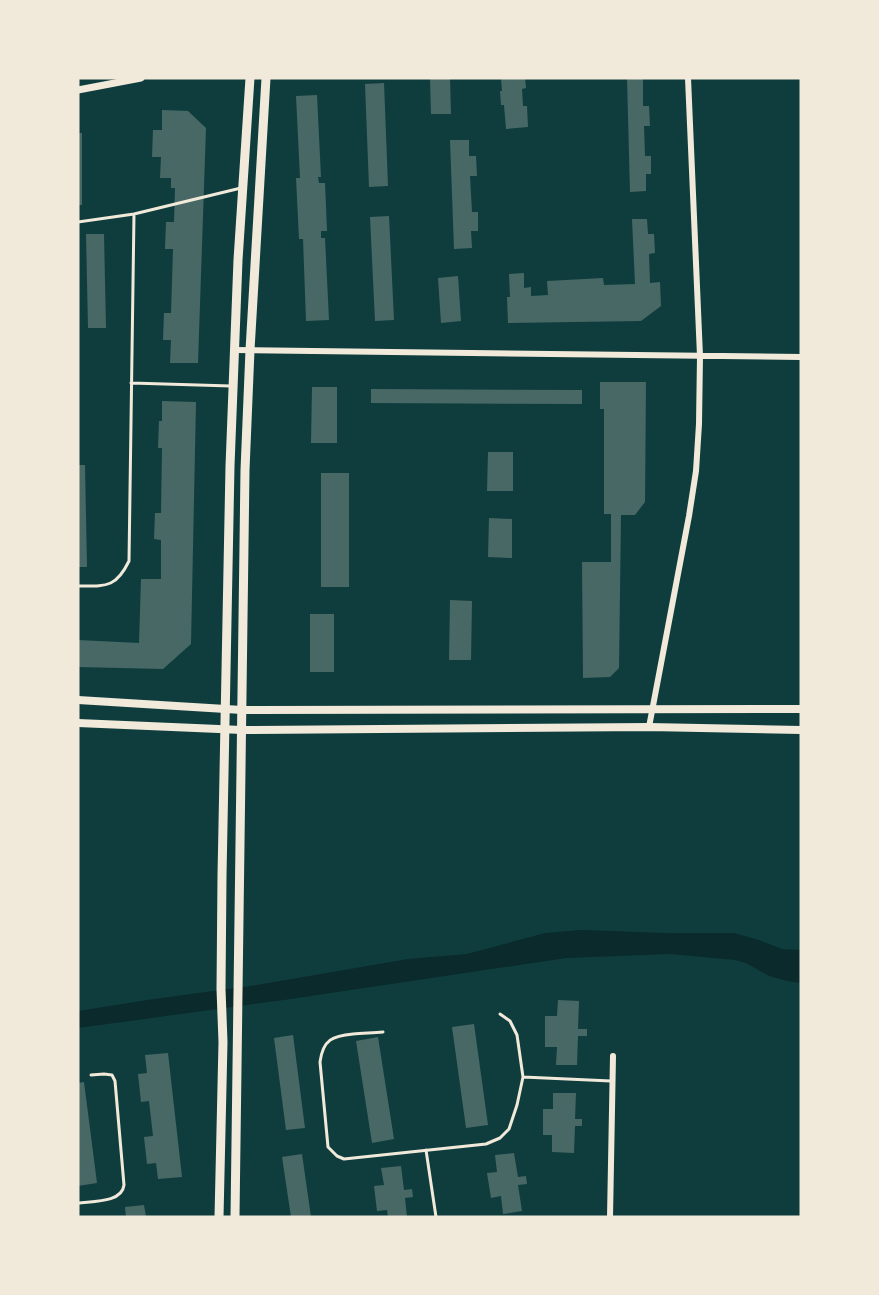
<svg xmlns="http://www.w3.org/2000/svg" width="879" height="1295" font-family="Spectral,serif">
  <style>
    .water { fill: #0a2a2b }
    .building { fill: #486865 }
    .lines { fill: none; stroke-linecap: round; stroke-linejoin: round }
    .service { stroke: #f1e9da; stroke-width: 3 }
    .minor { stroke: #f1e9da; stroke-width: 6 }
    .tertiary { stroke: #f1e9da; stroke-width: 7 }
    .secondary { stroke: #f1e9da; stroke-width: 8 }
    .primary { stroke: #f1e9da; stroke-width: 9 }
  </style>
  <rect width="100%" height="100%" fill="#0f3d3e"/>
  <path class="water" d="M581,930l85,3h68l25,7 23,9 19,1v33l-14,-2 -18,-5 -23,-13 -11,-3 -65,-6 -104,4 -282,42 -206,28v-17l76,-12 103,-14 151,-26 59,-5 78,-21z"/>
  <path class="building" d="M430,78h20l1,36h-20z
    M501,78h24l1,10 -4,1 1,17h4l1,21 -22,2 -2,-24h-3l-1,-14h2z
    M627,78h16v28h6l1,20h-6l1,30h6v18h-5v17l-16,1z
    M384,83l4,103 -19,1 -4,-103z
    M317,95l4,82h-3l1,6h6l2,48h-6v7h4l4,82 -23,1 -3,-82h-4l-3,-61h4l-4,-82z
    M162,110l26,1 18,17 -8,235h-28l1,-23h-8l1,-27h7l2,-64h-8l1,-27h8l1,-34h-4v-10h-11l1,-21h-9l1,-27h9z
    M78,133h4v72h-4z
    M450,140h19v16h7l1,20h-7l2,36h6v19h-7l1,17 -18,1z
    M389,216l5,104 -19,1 -5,-104z
    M632,219h15l1,15h6l1,19 -6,1 1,29 10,-1 1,24 -20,15 -133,2 -1,-26h3l-1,-23 15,-1v15l7,-1v9l17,-1 -1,-14 56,-3 1,7 31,-1z
    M86,234h18l2,94h-18z
    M458,276l3,45 -20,2 -3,-45z
    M600,382h46l-1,120 -10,13h-14l-2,153 -9,9 -27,1 -1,-116h29v-48h-7v-105h-4z
    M312,387h25v56h-26z
    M371,389l211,1v14l-211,-1z
    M162,401l34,1 -5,242 -28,25 -85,-2v-27l61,3 2,-64h20v-39l-7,-1 1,-26h6l1,-65h-4l1,-27h3z
    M488,452h25v39h-26z
    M78,465h7l2,102h-9z
    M321,473h28v114h-28z
    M489,518l23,1v39l-24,-1z
    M450,600l22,1 -1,59h-22z
    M310,614h24v58h-24z
    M558,1000l21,1 -1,28h9v7h-9l-1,29h-21l1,-18h-12v-31h12z
    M474,1024l14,101 -22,3 -14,-101z
    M293,1035l12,93 -19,2 -12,-92z
    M378,1037l16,102 -22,4 -16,-102z
    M168,1053l14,124 -24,2 -2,-16 -9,1 -3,-27 9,-1 -4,-35 -8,1 -3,-28 9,-1 -2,-18z
    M84,1082l13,101 -19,3v-103z
    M553,1093h23l-1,26h7v7h-7l-1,27 -22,-1v-17h-9v-26h10z
    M514,1153l4,24 8,-1 1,8 -9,1 4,26 -19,3 -2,-18 -10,2 -4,-25 10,-1 -2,-17z
    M302,1154l9,63h-20l-9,-60z
    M401,1166l3,24 8,-1 1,8 -8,1 2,19h-19l-1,-7 -10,1 -3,-25 10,-1 -3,-17z
    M144,1205l2,12h-20l-1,-10z"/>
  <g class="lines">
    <path class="service" d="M78,222l56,-8 107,-26
      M131,383l100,3
      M78,586c28,0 38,2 51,-25l5,-347
      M383,1032c-10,1 -20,1 -30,2 -20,2 -30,5 -33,28l8,85 9,9 7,3 142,-15 14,-6 9,-9 8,-24 6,-28 -6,-42 -7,-14 -10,-7
      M523,1077l88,4
      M426,1150l10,67
      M78,1203c14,-2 44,0 46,-18l-9,-104 -3,-6 -8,-1 -13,1"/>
    <path class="minor" d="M235,350l566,7
      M649,727l40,-211 7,-45 3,-47 1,-68 -12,-278
      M610,1217l3,-161"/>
    <path class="tertiary" d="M78,90l63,-12"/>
    <path class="secondary" d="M78,700l164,10 559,-1
      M78,723l164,7 407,-3 152,3"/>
    <path class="primary" d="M219,1217l4,-175 -2,-53 1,-113 8,-410 8,-206 12,-182
      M235,1217l10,-747 5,-120 16,-272"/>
  </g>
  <rect width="879" height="1295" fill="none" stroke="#f1e9da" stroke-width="159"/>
</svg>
